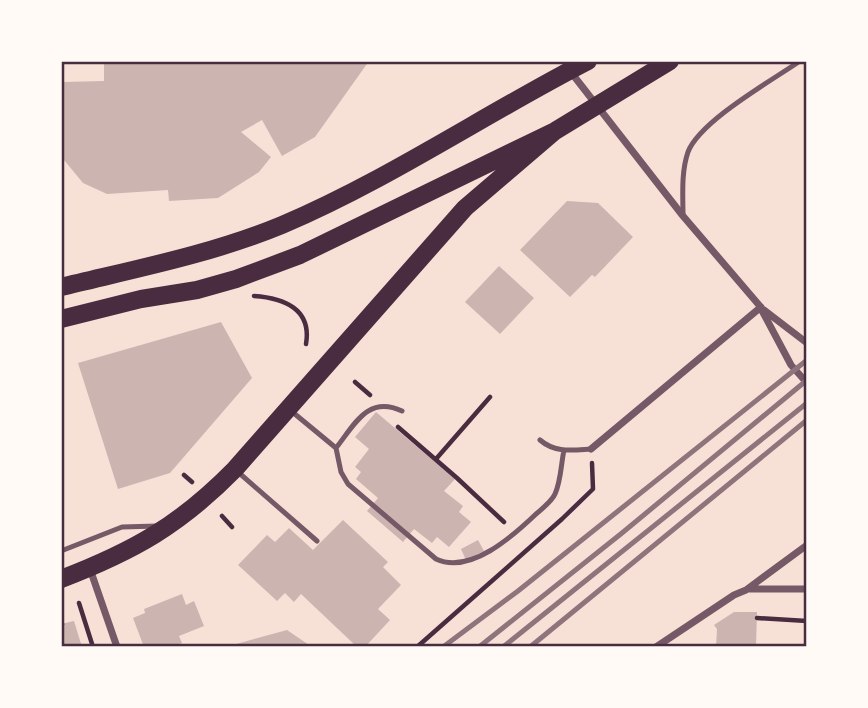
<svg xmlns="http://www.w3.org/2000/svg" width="868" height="708" font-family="Rubik,sans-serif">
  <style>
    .building { fill: #ccb4b1 }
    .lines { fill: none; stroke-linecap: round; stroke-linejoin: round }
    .path { stroke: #4a2c40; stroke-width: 4.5 }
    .service { stroke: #755966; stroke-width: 5 }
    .minor { stroke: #755966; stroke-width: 7 }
    .trunk { stroke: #4a2c40; stroke-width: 18 }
    .rail { stroke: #8f747c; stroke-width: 5 }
    .neatline { fill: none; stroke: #4a2c40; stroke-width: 2.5 }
  </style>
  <rect width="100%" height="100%" fill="#f7e1d7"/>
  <path class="building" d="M104,61h265l-54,76 -33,19 -20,-36 -21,12 30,25 -12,15 -41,26 -49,3 -1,-11 -61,4 -24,-11 -19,-23 -1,-78 41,-1z
    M567,201l31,2 35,34 -38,40 -3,-2 -22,22 -50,-47z
    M499,266l35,32 -34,36 -35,-32z
    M221,322l31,56 -82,95 -52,16 -40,-126z
    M376,412l79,67 -11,12 19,15 -4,6 12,10 -22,25 -12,-10 -5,6 -18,-14 -11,13 -36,-31 11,-13 -22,-19 5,-7 -6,-5 14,-18 -14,-12z
    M343,520l45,42 -5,5 18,18 -23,24 12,11 -25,27h-8l-56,-53 -7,8 -9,-9 -8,8 -39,-36 29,-30 8,7 14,-14 24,22z
    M478,540l6,11 -18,9 -5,-11z
    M182,594l4,11 8,-4 10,25 -25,10 3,7 -10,4h-28l-11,-29 12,-5 -1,-4z
    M734,612h23l-1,35h-40l1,-18 -3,-4z
    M74,621l8,26h-21v-23z
    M287,630l25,17h-83v-1z"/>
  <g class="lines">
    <path class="path" d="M254,296c30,2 58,13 52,48
      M355,382l15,13
      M398,427l59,51 47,44
      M436,459l54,-62
      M184,475l8,7
      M222,516l10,11
      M79,603l14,44
      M757,618l50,3
      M61,622l1,2
      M417,647l145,-128 31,-30 -1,-26"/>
    <path class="service" d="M683,216c0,-20 -2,-44 5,-64 12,-31 83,-71 112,-91
      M290,410l46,38
      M402,411c-34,-16 -47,13 -66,37l5,24 7,12 88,75c34,16 77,-23 100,-45 7,-6 16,-13 19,-20 6,-13 6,-30 9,-44
      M540,440c15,13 32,10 51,9
      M238,472l79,69
      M61,551l61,-24 35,-1"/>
    <path class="minor" d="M570,71l113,145 76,89 32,60 16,18
      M764,310l43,33
      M591,449l170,-142
      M90,569l27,78
      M750,589h57
      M656,647l78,-52 12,-5 61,-45"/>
    <path class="trunk" d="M61,287c74,-18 151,-33 221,-62 106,-45 203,-111 306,-164
      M61,319l80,-20 56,-9 39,-11 64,-24 255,-124 115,-70
      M61,579c73,-28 119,-54 174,-110l230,-261 90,-77"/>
    <path class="rail" d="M443,647l75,-56 289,-231
      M479,647l143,-114 185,-153
      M503,647l304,-244
      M530,647l277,-227"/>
  </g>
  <rect width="868" height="708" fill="none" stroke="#fffaf5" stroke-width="126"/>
  <rect x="63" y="63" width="742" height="582" class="neatline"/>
</svg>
